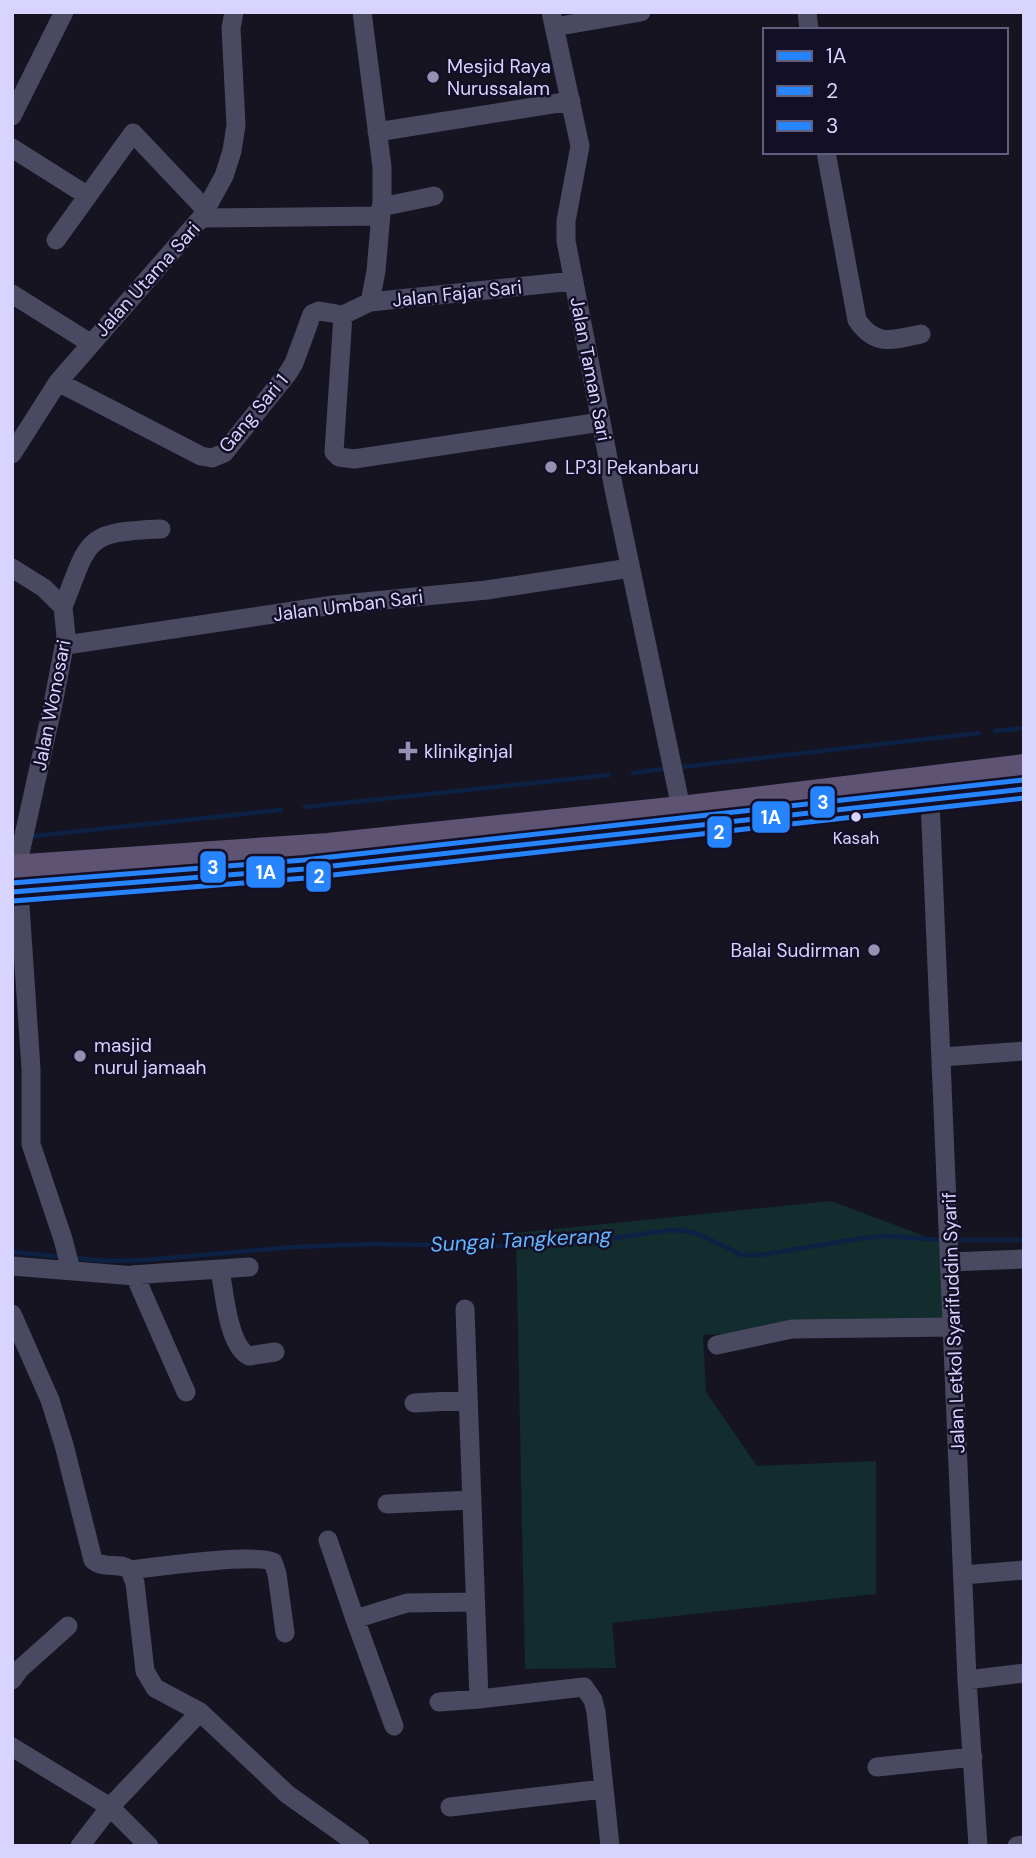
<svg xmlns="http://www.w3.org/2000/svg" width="1036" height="1858" font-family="'DM Sans',sans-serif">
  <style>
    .green { fill: #132c2d }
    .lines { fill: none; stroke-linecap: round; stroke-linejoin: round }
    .stream { stroke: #0d2144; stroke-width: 4.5 }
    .minor { stroke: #4a4962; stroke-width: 19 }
    .major { stroke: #5e5373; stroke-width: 24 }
    .bus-1-casing { stroke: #130f26; stroke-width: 10 }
    .bus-2-casing { stroke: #130f26; stroke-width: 10 }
    .bus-3-casing { stroke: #130f26; stroke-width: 10 }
    .bus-1 { stroke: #2684ff; stroke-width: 5 }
    .bus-2 { stroke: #2684ff; stroke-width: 5 }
    .bus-3 { stroke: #2684ff; stroke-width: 5 }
    .poi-dot { fill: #9591b1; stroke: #130f26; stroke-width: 2.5 }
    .bus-dot { fill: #d9d4ff; stroke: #130f26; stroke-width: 2.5 }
    .labels { text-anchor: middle; stroke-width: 5; stroke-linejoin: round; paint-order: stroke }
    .bus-label { font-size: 17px; fill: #d9d4ff; stroke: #130f26 }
    .poi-label { font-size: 19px; fill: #d9d4ff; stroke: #130f26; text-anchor: start }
    .street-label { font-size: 19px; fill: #d9d4ff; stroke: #130f26 }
    .water-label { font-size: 21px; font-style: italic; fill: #62b6ff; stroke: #130f26 }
    .line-badge { stroke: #130f26; stroke-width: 2.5 }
    .badge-label { font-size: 19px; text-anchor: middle; font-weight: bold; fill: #fff }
  </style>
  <rect width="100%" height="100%" fill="#161421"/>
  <path class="green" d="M831,1201l112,42 2,78 -242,14 3,57 51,74 119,-5v133l-264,29 4,45 -91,1 -9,-436z"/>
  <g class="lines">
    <path class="stream" d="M995,731l29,-3
      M682,767l297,-34
      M633,773l29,-4
      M305,807l304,-32
      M34,836l247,-26
      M955,1240h69
      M12,1252l50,5
      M74,1258l34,3 37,-1 149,-13 77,-3 133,2 97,-6 69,-10 17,1 16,5 39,19h19l102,-17 24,-2 55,4"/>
    <path class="minor" d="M362,12l20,155v35l-6,69 -6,31
      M551,12l29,134 -14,75v20l48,248 67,319
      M807,12l2,18
      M554,27l87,-15
      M12,116l52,-104
      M377,132l194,-31
      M12,148l76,48
      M826,152l31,168c18,27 36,20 64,14
      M381,207l53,-11
      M201,218l179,-2
      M56,240l77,-107 73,77
      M12,294l78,49
      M343,315l-9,137 5,5 15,2 247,-37
      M343,315l27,-13 204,-21
      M58,382l143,74 11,2 12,-5 64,-80 6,-10 18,-49 7,-3 24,4
      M12,454l46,-72 143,-164 23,-42 8,-25 4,-26 -5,-97 3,-16
      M12,568l32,20 19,19 3,29 -13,68 -36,163
      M63,607c27,-68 20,-75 98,-78
      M66,645l267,-40 154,-15 143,-22
      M930,799l37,881 11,166
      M19,891l12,178v75l32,95 8,31
      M942,1057l82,-6
      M950,1262l74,-3
      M12,1266l123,10 51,116
      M220,1269c4,22 8,77 29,87l26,-4
      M132,1275l117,-8
      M465,1309l14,390 105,-12 9,13 3,12 14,134
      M12,1314l38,86 14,45 29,115c11,10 26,1 37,10 26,-3 126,-17 143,-8l4,12 8,59
      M717,1345l75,-16 161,-2
      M414,1403l54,-3
      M387,1504l85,-4
      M328,1540l27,79 52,-16 68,-1
      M130,1570l5,13 10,88 10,17 45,24 87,82 73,52
      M963,1575l61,-5
      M355,1619l39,107
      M12,1680l8,-11 48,-43
      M967,1680l57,-7
      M439,1702l40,-3
      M12,1747l98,60 39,39
      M877,1767l96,-10
      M450,1807l153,-18
      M80,1846l30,-39 90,-95
      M1017,1846l7,-1"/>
    <path class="major" d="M12,867l316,-22 353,-37 343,-42
      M12,892l293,-23 719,-80"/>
    <g class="bus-1-casing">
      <path id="bus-1" d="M12,892l293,-23 719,-80"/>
    </g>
    <g class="bus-2-casing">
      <path id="bus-2" d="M13,901l293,-23 718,-80"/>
    </g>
    <g class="bus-3-casing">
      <path id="bus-3" d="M12,883l292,-23 719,-80"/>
    </g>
    <use href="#bus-1" class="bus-1"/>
    <use href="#bus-2" class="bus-2"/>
    <use href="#bus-3" class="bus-3"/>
  </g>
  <g class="poi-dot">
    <circle cx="433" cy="77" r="7"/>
    <circle cx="551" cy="467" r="7"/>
    <path d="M404.5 740.5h7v7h7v7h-7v7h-7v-7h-7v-7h7z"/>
    <circle cx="874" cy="950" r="7"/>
    <circle cx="80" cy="1056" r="7"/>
  </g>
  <circle class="bus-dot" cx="856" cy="817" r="6"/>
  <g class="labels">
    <g class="bus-label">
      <text x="856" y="844">Kasah</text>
    </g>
    <g class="poi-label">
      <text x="447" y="73">Mesjid Raya<tspan x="447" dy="22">Nurussalam</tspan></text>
      <text x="565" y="474">LP3I Pekanbaru</text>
      <text x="424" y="758">klinikginjal</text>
      <text x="860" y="957" text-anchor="end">Balai Sudirman</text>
      <text x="94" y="1052">masjid<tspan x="94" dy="22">nurul jamaah</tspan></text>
    </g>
    <g class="street-label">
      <text transform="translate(147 279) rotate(-48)" y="7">Jalan Utama Sari</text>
      <text transform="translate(457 293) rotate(-6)" y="7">Jalan Fajar Sari</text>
      <text transform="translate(591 369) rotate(79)" y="7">Jalan Taman Sari</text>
      <text transform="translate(253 413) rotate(-50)" y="7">Gang Sari 1</text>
      <text transform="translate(348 605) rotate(-7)" y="7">Jalan Umban Sari</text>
      <text transform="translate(51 705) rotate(-79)" y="7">Jalan Wonosari</text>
      <text transform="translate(953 1323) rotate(-92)" y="7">Jalan Letkol Syarifuddin Syarif</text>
    </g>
    <g class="water-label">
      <text transform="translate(521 1240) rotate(-3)" y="7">Sungai Tangkerang</text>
    </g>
  </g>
  <g class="line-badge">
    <rect x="809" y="785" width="27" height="34" rx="7" fill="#2684ff"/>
    <rect x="751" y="800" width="40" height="34" rx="7" fill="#2684ff"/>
    <rect x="706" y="815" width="27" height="34" rx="7" fill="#2684ff"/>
    <rect x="199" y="850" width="28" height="34" rx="7" fill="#2684ff"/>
    <rect x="245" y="855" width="41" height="34" rx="7" fill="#2684ff"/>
    <rect x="305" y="860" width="27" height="33" rx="7" fill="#2684ff"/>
  </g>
  <g class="badge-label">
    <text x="823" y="809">3</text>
    <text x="771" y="824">1A</text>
    <text x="719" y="839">2</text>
    <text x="213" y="874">3</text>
    <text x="266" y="879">1A</text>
    <text x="319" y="883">2</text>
  </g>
  <rect width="1036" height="1858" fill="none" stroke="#d9d4ff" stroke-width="28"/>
  <rect x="763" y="28" width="245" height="126" fill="#130f26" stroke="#625e7d" stroke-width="2"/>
  <rect x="777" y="51" width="35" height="10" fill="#2684ff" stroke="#625e7d" stroke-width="2"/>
  <text x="826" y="63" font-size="21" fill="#d9d4ff">1A</text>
  <rect x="777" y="86" width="35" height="10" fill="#2684ff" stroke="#625e7d" stroke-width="2"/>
  <text x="826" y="98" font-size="21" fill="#d9d4ff">2</text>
  <rect x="777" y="121" width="35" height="10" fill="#2684ff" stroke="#625e7d" stroke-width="2"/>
  <text x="826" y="133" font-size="21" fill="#d9d4ff">3</text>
</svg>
